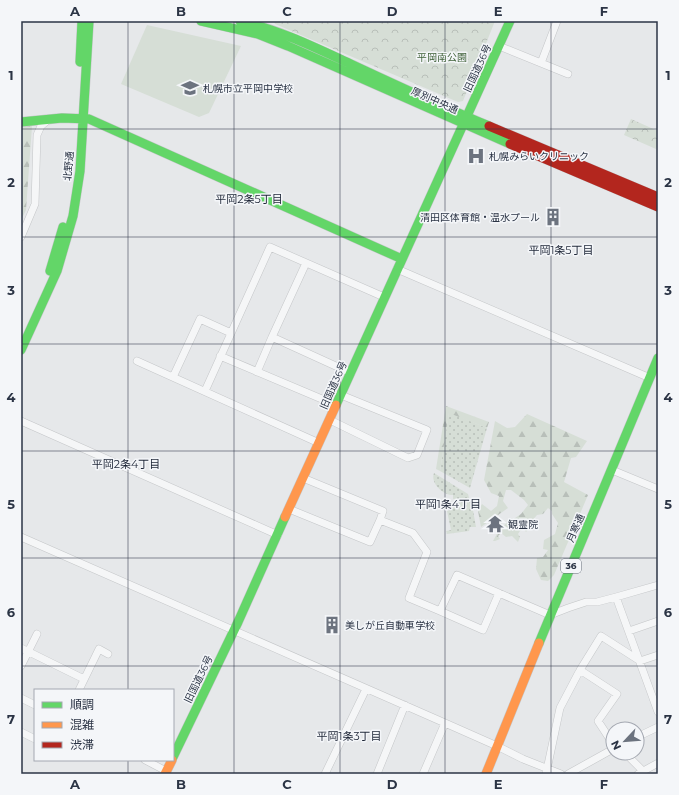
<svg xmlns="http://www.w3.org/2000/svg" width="679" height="795" font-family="Montserrat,'Noto Sans JP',sans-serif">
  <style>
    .grass { fill: url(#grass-dots) }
    .forest { fill: url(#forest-firs) }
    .park { fill: url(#park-crowns) }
    .pitch { fill: #d6ded6 }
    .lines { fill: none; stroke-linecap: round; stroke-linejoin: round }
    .street-casing { stroke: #c4c6c8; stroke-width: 8 }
    .fast-casing { stroke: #c4c6c8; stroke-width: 10 }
    .slow-casing { stroke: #c4c6c8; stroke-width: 10 }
    .jam-casing { stroke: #c4c6c8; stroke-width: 10 }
    .street { stroke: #f5f6f7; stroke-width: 7 }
    .fast { stroke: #63d668; stroke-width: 9 }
    .slow { stroke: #ff974d; stroke-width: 9 }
    .jam { stroke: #b3261e; stroke-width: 9 }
    .grid { fill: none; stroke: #2b3445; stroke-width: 1; stroke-opacity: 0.55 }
    .labels { text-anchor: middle; stroke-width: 3; stroke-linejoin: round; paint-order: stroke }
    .shield { fill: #f4f6f9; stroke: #676e7b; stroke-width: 1 }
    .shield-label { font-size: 9px; font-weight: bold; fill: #2b3445 }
    .park-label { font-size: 10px; fill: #3f6138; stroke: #f4f6f9 }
    .street-label { font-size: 10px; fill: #2b3445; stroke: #f4f6f9 }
    .poi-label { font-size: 10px; fill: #2b3445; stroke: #f4f6f9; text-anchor: start }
    .neighbourhood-label { font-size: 11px; fill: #1d2536; stroke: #f4f6f9 }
    .neatline { fill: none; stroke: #2b3445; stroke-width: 1.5 }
    .grid-label { font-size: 13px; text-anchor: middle; font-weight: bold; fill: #2b3445 }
  </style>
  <defs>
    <pattern id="grass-dots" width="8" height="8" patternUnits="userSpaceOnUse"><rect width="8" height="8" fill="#d6ded6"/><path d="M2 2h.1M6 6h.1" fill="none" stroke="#b8bfb9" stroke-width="1.8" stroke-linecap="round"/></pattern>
    <pattern id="forest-firs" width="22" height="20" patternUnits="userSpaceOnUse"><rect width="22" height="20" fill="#d6ded6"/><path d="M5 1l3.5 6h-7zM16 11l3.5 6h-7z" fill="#b8bfb9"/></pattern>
    <pattern id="park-crowns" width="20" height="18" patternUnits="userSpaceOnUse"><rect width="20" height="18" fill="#d6ded6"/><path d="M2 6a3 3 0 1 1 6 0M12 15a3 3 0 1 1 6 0" fill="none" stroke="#b8bfb9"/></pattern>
  </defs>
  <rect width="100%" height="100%" fill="#e6e8ea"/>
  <path class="grass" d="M449,412l38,16 -17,60 -30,-17z
    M434,473l34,21 1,4 -16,1v-4c-10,0 -23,-12 -19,-22z
    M471,499l5,28h-6l-1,4 -22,3 -1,-3 5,-1 -4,-19 3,-1 -1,-4h4v-5z"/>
  <path class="forest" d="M32,126l-6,84 -5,10v-93z
    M446,406l43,16 -2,6 -38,-15 -9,58 -4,-2z
    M527,414l60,27 -11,16 -5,1 -7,24 24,13 -34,80 -6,6 -7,-1 -5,-11 1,-11 6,-1 5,-7 -5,-1 1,-9 11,-6 3,-11 -6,-9v-3l-4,-3 -5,6 -6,1 -6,7 -1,5 -4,5 -2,-3 -4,2 -2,3 2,3 -2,5 -6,-6 -6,1 -5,-4 -3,3 2,3 -5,2h-2l7,-13 21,-14 7,-9 -4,-5 -13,-10h-5l-3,11 5,7 -27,19 -3,-16 4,-7 9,7 6,-5 2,-10 -8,-3 -7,-13 11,-59 12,7 8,-1z"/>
  <path class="park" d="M274,21h221l-32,80 -5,1 -183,-78z
    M631,119l27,12v13l-2,5 -32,-14z"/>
  <path class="pitch" d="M147,25l94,21 -32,67 -10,4 -78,-33z"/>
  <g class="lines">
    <g class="street-casing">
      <path id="street" d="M499,46l69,28
        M541,63l16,-42
        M21,237l14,-33 2,-69 4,-9 7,-6
        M306,263l-34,74 79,36
        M397,269l253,109
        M220,356l116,49
        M137,361l182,82
        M257,372l15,-35
        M173,377l27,-58 31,14
        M205,391l65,-144 114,50
        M330,420l78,38 9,-3 10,-25 -86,-35
        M21,421l257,114
        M612,470l46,19
        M303,478l80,33 -3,9 33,13 14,19 -18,46 31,13 17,-36 93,40 18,-7 18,-6h11l19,-5 42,-12
        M289,509l81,33 10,-22
        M21,537l424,186 52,23 26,13 38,15
        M616,597l42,115
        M440,611l43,19 16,-37
        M629,631l29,-10
        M21,648l63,31
        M21,666l16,-32
        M580,670l37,24 -19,27 15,23
        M79,690l20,-41 9,5
        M21,698l14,7
        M21,732l14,7
        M637,737l21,-10
        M625,753l18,18 1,3
        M145,760l21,11
        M325,774l41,-85
        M377,774l28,-69
        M423,774l22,-51
        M546,774l14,-66 20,-38 21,-34 39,25 18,-6
        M568,774l45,-25
        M638,774l20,-11"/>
    </g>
    <g class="fast-casing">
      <path id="fast" d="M201,21l57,13 30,12 222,98
        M240,21c40,9 76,27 113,44 45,21 90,42 136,61
        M80,62l2,-41
        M21,122l41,-4 27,1 313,140
        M50,271l13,-44
        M21,350l36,-79 16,-55 7,-45 9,-150
        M336,405l174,-384
        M539,643l119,-285
        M173,757l65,-135 47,-105"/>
    </g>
    <g class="slow-casing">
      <path id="slow" d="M285,517l51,-112
        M165,774l7,-14
        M486,774l53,-131"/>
    </g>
    <g class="jam-casing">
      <path id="jam" d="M489,126l169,71
        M510,144l148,63"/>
    </g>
    <use href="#street" class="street"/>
    <use href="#fast" class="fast"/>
    <use href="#slow" class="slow"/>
    <use href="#jam" class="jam"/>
  </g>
  <path class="grid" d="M128,21v669M234,21v753M340,21v753M445,21v753M551,21v753M21,129h637M21,237h637M21,344h637M21,451h637M21,558h637M21,666h637M128,760v14"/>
  <defs>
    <g id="school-bare" transform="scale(1.38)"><path d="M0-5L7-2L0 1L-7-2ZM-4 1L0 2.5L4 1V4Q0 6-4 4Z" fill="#6c737f" stroke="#f4f6f9" stroke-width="2.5" paint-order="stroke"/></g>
    <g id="hospital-bare" transform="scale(1.38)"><path d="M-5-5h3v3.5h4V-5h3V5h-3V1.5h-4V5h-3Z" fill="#6c737f" stroke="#f4f6f9" stroke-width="2.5" paint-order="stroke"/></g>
    <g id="building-bare" transform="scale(1.38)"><path d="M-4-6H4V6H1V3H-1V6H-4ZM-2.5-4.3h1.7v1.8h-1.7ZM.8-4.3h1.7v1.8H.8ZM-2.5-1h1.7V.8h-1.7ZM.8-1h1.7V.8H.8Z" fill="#6c737f" stroke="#f4f6f9" stroke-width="2.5" paint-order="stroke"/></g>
    <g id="temple-bare" transform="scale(1.38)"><path d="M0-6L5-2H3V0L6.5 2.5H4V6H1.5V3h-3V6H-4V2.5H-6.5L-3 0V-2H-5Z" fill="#6c737f" stroke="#f4f6f9" stroke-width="2.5" paint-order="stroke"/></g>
  </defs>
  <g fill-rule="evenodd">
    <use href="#school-bare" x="190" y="88"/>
    <use href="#hospital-bare" x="476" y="156"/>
    <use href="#building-bare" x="553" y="217"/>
    <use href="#temple-bare" x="495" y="524"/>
    <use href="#building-bare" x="332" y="625"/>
  </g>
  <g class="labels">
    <rect class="shield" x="561" y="559" width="20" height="14" rx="3"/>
    <g class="shield-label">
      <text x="571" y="569">36</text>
    </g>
    <g class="park-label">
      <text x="442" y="61">平岡南公園</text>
    </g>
    <g class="street-label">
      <text transform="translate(477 68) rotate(-65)" y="4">旧国道36号</text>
      <text transform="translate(435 100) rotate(24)" y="4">厚別中央通</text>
      <text transform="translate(68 166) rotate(-84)" y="4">北野通</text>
      <text transform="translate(333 385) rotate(-66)" y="4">旧国道36号</text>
      <text transform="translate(575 528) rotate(-67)" y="4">月寒通</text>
      <text transform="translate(198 679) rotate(-64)" y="4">旧国道36号</text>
    </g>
    <g class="poi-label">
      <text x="203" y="92">札幌市立平岡中学校</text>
      <text x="489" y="160">札幌みらいクリニック</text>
      <text x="540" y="221" text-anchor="end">清田区体育館・温水プール</text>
      <text x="508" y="528">観霊院</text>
      <text x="345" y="629">美しが丘自動車学校</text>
    </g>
    <g class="neighbourhood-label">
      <text x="249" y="203">平岡2条5丁目</text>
      <text x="561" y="254">平岡1条5丁目</text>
      <text x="126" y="468">平岡2条4丁目</text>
      <text x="448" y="508">平岡1条4丁目</text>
      <text x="349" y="740">平岡1条3丁目</text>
    </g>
  </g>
  <rect width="679" height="795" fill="none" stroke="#f4f6f9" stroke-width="44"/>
  <rect x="34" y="689" width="140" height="72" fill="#f4f6f9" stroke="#a4a8b1"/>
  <rect x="42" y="702" width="20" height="6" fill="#63d668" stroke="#a4a8b1"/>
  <text x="70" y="709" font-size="12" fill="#2b3445">順調</text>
  <rect x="42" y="722" width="20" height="6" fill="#ff974d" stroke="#a4a8b1"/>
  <text x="70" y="729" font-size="12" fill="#2b3445">混雑</text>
  <rect x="42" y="742" width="20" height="6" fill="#b3261e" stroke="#a4a8b1"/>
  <text x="70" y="749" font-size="12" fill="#2b3445">渋滞</text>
  <g transform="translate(625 741) rotate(244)"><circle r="19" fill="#f4f6f9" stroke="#a4a8b1"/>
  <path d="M0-3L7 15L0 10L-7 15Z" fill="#6c737f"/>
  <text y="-6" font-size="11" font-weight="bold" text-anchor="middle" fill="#2b3445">N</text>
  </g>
  <rect x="22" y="22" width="635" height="751" class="neatline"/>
  <g class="grid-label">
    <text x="75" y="16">A</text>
    <text x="181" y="16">B</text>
    <text x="287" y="16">C</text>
    <text x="392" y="16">D</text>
    <text x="498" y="16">E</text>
    <text x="604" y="16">F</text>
    <text x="11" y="80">1</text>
    <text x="668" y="80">1</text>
    <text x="11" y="187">2</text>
    <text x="668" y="187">2</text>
    <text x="11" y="295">3</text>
    <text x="668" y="295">3</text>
    <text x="11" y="402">4</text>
    <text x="668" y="402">4</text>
    <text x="11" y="509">5</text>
    <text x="668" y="509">5</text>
    <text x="11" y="617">6</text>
    <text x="668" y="617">6</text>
    <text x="11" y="724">7</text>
    <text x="668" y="724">7</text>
    <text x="75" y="789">A</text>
    <text x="181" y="789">B</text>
    <text x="287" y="789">C</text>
    <text x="392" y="789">D</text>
    <text x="498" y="789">E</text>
    <text x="604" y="789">F</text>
  </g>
</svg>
